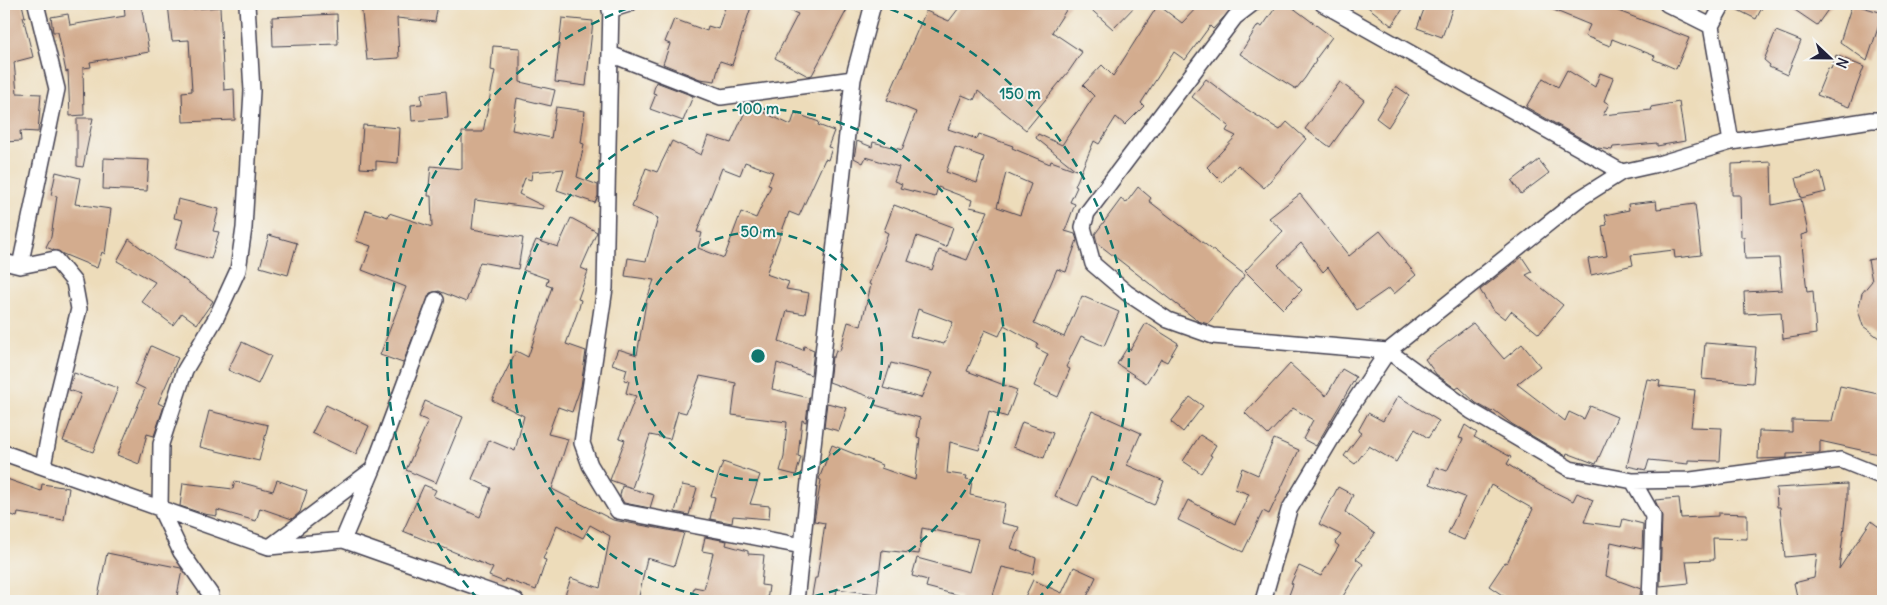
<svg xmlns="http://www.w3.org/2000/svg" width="1887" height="605" font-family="Delius,sans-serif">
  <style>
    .building { fill: #d3ac8e; fill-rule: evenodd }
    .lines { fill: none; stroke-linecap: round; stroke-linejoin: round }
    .minor-casing { stroke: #403e4e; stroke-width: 18 }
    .minor { stroke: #fff; stroke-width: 15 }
    .ring { fill: none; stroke: #0f766e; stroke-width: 2.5; stroke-dasharray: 9 6 }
    .centre { fill: #0f766e; stroke: #f6f6f2; stroke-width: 2.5 }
    .ring-label { font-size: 15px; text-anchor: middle; font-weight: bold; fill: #0f766e; stroke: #f6f6f2; stroke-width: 4; stroke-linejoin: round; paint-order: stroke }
  </style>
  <rect width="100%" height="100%" fill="#f6f6f2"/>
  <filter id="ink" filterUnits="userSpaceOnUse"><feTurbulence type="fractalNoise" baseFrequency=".02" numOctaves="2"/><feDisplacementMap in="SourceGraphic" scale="10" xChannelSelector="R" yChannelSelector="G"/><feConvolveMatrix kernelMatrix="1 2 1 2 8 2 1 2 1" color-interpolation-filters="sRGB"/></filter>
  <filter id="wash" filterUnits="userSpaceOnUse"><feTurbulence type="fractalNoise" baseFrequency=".0096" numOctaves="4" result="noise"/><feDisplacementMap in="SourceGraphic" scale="20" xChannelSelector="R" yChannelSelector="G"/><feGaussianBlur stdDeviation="1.12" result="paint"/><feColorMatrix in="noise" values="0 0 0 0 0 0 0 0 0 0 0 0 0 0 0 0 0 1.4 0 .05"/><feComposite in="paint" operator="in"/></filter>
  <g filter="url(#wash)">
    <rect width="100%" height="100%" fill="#eddcba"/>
    <g id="blocks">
      <path class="building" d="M4,4h18l3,13h-2l10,40 -19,5 3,31 24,1 -3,38 -18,-1 1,10 -17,1z
        M124,4h17l8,48 -59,10 1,5 -8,1 1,47 -14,1 -2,-45 -2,1 -8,-40h-5l-2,-15 17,-3 2,11 55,-9z
        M168,4h15v6l37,-3 4,83 10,-1 1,31 -52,2 -1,-30 10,-1 -3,-51 -17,1z
        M361,4h77l-3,18 -38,-4 2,40 -32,2z
        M726,4h26l-20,61 -12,-4 -5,20 -15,-2 -37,-15 7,-20 -5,-2 9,-23 33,12 1,-5 10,3z
        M775,4h75l-38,71 -4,1 -33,-18 23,-44z
        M962,4h108l-18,28 30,20 -13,19 -33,40 3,3 -13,16 -48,-39 -4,9 -12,-5 -14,34 29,10 2,-5 34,12 -1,2 38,16 1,-3 25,9 -40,-32 2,-4 24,11 32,-49 -11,-11 19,-20 11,11 45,-71 24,18 18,-19h36l-23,25 -3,-3 -25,34 -11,-8 -33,51 3,3 -19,19 -9,-8 -17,27 -5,-3 -19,45 2,1 -7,15 5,2 -10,27 10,3 2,6 -11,32 -9,-3 -23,54 30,14 18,-41 37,16 -15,34 -23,-10 -15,31 4,2 -12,28 -24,-11 14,-32 -12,-6 2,-4 -34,-19 -5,11 -14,-6 -18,41 50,19 -10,27 -18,-6 -10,39 -29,-8 -3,31 20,3 -1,3 6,1 -2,15 35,8 -4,20 18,4 -8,21 25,10 -3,16 -31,-7 -11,34h-32l2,-5 -35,-9 2,-7 -16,-4 5,-18 52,14 9,-33 -56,-11 -3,26 -37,-4 -5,44 -40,-5 -2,12h-24l4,-23h2l8,-55 -11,-2 7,-41 -2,-1 13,-34 50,20 -1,3 34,12 5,-42 -3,-1 3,-19 -45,-13 1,-6 -47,-17 3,-25h2l2,-7 4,1 8,-29 13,4 10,-41 -2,-1 19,-51 -4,-2 10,-26 59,22 -7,20 -29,-11 -9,25 24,9 7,-20 28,10 21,-49 -18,-4 2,-7 -34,-13 -3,10 -35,-9 2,-4 -8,-3 5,-14 -33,-10 -3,6 -9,-5 3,-17 15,6 1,-5 29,8 14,-38 -29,-12 39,-89 23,10zM955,147l29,10 -7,26 -31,-11zM1006,173l25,11 -11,31 -23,-8zM918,309l35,13 -9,22 -34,-8zM891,363l41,10 -11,25 -38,-10z
        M1085,4h52l-24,25z
        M1278,4h10l44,33 -17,23 1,1 -11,17 -9,11 -56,-35 18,-29 4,2z
        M1364,4h42l-14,22z
        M1426,4h28l-12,33 -25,-9z
        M1539,4h76l-2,5 76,29 -13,31 -23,-10 2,-3 -43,-17 -2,7 -25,-10 5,-11z
        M1732,4h32l-8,15 -24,-12z
        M1786,4h46l-15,21z
        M1852,4l31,9 -16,48 -27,-19z
        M337,14l1,30 -65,2 -1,-29z
        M562,18l31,3 -7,65 -31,-4z
        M1776,31l25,10 -14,34 -18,-8 1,-2 -6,-5z
        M493,46l27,2v34l35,8 -4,16 -34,-8 -5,32 39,8 5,-31 29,4 -4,32 3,1 -7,33 21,8v11l-3,7 -38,-13 7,-21 -32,3 -1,8 -6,-2 -6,16 24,12v3l-68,-9 -3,29 51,9 -5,31 -38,-7 -14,40 -27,-11 -9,2 -27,70 -23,-8 26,-68 -44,-17 9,-24 -15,-5 10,-31 22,7 1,-4 43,14 -1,-31h-3l3,-30 31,3v-37h21l12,-61 -4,-1z
        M1836,55l28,12 -15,40 -32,-12 11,-27 3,1z
        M1567,70l28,17 5,-14 13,5 -9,23 5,3 -6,11 49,-5 -1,-3 28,-5 6,39 -28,5v-3l-44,4 -1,3 -14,-2 -72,-41 17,-29 15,9z
        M1206,79l37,28 37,23 7,-8 19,17 -42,49 -26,-23 -16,17 -15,-15 29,-31 -10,-5 3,-5 -37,-29z
        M656,82l37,14 -10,25 -33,-12 6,-15 -3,-1z
        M1340,82l24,18 -34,47 -25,-18z
        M1396,86l13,9 -21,32 -12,-9z
        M446,91l2,27 -36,3 -1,-16 11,-1 -1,-10z
        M748,105l43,20 4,-12 24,9 -1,3 16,6 -6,16 4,1 -4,12 -3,-1 -26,57 -10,-4 -23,62 23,8 -3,7 23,4 -4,21 -18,-3 -8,30 24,9 1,-4 10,4 -3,25 -34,-12 -5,26 37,9 -3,24 -4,-2 -4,36 3,1 -5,18 -16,-4 4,-14 3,-35 -55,-7 4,-32 -36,-7 -14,37 -8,-2 -8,28 -20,-4 -18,53 -22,-8 15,-40 -6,-2 17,-42 -10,-3 3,-12 -5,-1 3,-11 -15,-5 6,-15 19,6 9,-53 8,-22 -29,-4 3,-18 18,3 12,-43 -26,-11 14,-39 11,4 15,-31 29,14 7,-19 23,7zM745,162l28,10 -5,13 3,1 -15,32 -15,-6 -17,46 -26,-10 4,-15 -5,-1 25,-64 18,7z
        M77,118h16l-10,49 -6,-1z
        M363,125l37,3 -2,35 -22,-2v8l-16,-1z
        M104,158l45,2 -2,31 -44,-2z
        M1539,160l10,13 -28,21 -9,-13z
        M1771,162l1,43 29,-6 7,34 -7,2 6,57 6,-1 3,43 -33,5 -2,-27 -36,2 -1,-22 38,-2 -3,-32 -34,1 -1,-22h-3l-1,-42h-8v-31z
        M56,172l24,6 -5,26 36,5 -6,45 -3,-2 -5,16 -51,-21 5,-10 6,-41 -6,-1z
        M1821,172l5,20 -25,6 -5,-20z
        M1138,187l13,11 -2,3 96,74 -37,49 -10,-3 -101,-78 -2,-9 26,-35 5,4z
        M1300,194l49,62 31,-25 36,44 -22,19 -5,-6 -32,22 -29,-43 -5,5 -22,-29 -23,22 24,25 -19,19 -38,-38 38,-40 -14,-13z
        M178,199l41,10 -6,22 6,1 -8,27 -36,-10 8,-29 -9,-2z
        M1656,201l1,8 38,-5 6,51 -26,3 -1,-8 -43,5 2,10 -42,10 -3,-16 19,-3 -5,-30 5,-1 -2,-10 24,-5 -1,-6z
        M571,218l26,14 -16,36 7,3 -10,28 3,1 -2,8 -13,36 20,7 -5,35 -9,26 -14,-5 -10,27 20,5 -16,50 61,31 71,13 -10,33 -27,-8 -9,43h-75l8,-23 29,10 10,-52 -20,-11 -7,13 -26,-13 -14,34 3,1 -10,30 -31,-11 -1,3 -15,-6 4,-8 -90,-37 21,-46 12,5 -3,6 47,21 11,-29 -19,-9 17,-39 26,11 9,-35 -32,-16 24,-49 12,6 24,-70 -6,-2 2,-6 -25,-9 13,-30 22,7z
        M269,235l28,8 -9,32 -28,-8z
        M129,239l84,62 -16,23 -15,-11 -9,12 -32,-24 14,-19 -38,-21z
        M1522,257l10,15 -6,3 37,30 -24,29 -28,-23 -6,8 -13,-10 -12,-19z
        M1883,257v84l-20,-15 -5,-16 4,-17 10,-12 -4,-21z
        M1146,323l32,20 -11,19 -6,-3 -15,24 -29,-19 10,-16 3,2z
        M1473,323l31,36 18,-15 18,22 -23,18 48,37 4,-9 15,7 6,-13 27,11 -21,47 -29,-11 -1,3 -54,-32 -18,-14 -2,2 -16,-9 -17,-16 -3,2 -20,-15 -11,-15z
        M242,342l29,14 -13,28 -30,-14z
        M1705,343l51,4 -3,36 -51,-4z
        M151,346l27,12 -20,45 6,3 -10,30 -7,-2 -8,30 -22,-9 28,-66 -10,-5z
        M1290,364l36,32 16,-27 14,8 -40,69 -13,-7 10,-19 -20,-12 -25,27 -23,-22z
        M74,373l44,15 -25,64 -30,-11 18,-47 -12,-4z
        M1647,379l13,2 -1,5 36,4 -4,37 31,1 -2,33 -32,-1v4l-39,-4 -3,10 -19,-4z
        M1840,386l43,9v60l-63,-14v12l-33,1v4l-29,1 1,-28 33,1v-12l40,1z
        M1398,396l41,25 -11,17 -13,-9 -19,33 -27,-16 -14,18 -11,-8 17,-23 -3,-2 10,-18 15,8z
        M1190,397l13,9 -20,26 -12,-10z
        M425,401l38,16 -27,66 -30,-13 22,-49 -9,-4z
        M827,403l20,5 -8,23 -15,-4z
        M326,405l43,21 -13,28 -44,-21z
        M209,411l59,14 -9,36 -59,-14z
        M1092,411l49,22 -14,32 37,16 -10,24 -63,-28 -13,29 -23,-10z
        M1022,422l31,11 -9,25 -31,-11z
        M1465,425l12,8 -3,4 37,20 -4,7 35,22 31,15 4,-8 16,7 -9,22 37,5 2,-8 20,5 -1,25 -31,-7 -5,34 35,13 -2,12h-128l-22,-15 16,-24 2,1 26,-54 -42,-24 -27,55 -16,-7 17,-36 -35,-13 6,-17 11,4 16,-32 -4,-1z
        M1200,435l16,10 -6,10 2,1 -11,17 -18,-12z
        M1274,439l25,11 -30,64 -6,-3 -20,41 -65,-32 10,-20 47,24 14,-30 -14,-5 7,-21 16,7z
        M723,462l37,13 -10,29 20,2 -1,13 -36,-3 -1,7 -22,-4 5,-22 -4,-1z
        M4,478l37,13 1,-7 27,4 -5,32 -46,-7 -1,4 -13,-5z
        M277,480l30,11 -7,21 -8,7 -32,-11 -4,13 -39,-11v6l-13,-2 -24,-8 3,-23 50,6 2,-8 38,10z
        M1847,484v17l-8,68 32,-48 12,9v71h-50l-1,-3 -13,3h-21l-4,-18 20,-5 3,-24 -32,3 -5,-50h-3l-1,-19z
        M682,485l15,3 -8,27 -14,-3z
        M622,486l32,9 -4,13 -26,-5 -4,-7z
        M1338,487l15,8 -8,17 30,22 -19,25 7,5 -23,37h-44l-8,-3 5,-14 -2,-1 8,-17 22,10 18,-30 -4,-3 6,-8 -22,-11z
        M1679,498l2,20 37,-2v-3l29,1v25l-34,-1 1,22 -28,1 3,22 -29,3 2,-70 -7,-16z
        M705,537l22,4 -1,4 22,6v3l16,1 -3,30 8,1 -2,15h-76l3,-14 10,2 9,-36 -11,-2z
        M107,553l74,15 1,2 -6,31h-79z
        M1074,567l22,10 -11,24h-62l10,-21 29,13z"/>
    </g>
  </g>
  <g filter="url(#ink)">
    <use href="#blocks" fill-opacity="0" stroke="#403e4e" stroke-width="1"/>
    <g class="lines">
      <g class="minor-casing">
        <path id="minor" d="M611,4l-6,284 -23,155 8,22 28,46 184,35
          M1252,4l-17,13 -148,196 -4,14 10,37 34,29 41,27 45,16 175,15 83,60 99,58 63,12 58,-1 150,-20 42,17
          M1323,4l299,168
          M1667,4l44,22
          M1723,4l-12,22 20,116
          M610,10l19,-6
          M610,54l111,43 132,-18
          M4,262l16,4 35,-7 19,23 5,27 -26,105 -10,52
          M20,266l37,-177 -21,-85
          M4,453l265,94 74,-7 173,61
          M1633,481l20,35 -3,85
          M343,540l30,-71 63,-169
          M271,546l101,-76
          M210,601l1,-6 -30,-43 -21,-44 1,-64 24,-74 31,-52 22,-48 6,-42 8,-137 -5,-87
          M796,601l57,-522 20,-75
          M1263,601l26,-91 59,-99 40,-60 191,-152 43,-27 36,-8 73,-22 140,-22h12"/>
      </g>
      <use href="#minor" class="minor"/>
    </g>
  </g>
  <g class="ring">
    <circle cx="758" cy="356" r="124"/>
    <path d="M728 601A247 247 0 1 1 788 601"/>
    <path d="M478 599A371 371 0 0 1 640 4M876 4A371 371 0 0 1 1038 599"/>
  </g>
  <circle cx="758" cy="356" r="8" class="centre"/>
  <g class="ring-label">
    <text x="1020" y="99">150 m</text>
    <text x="758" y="114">100 m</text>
    <text x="758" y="237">50 m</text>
  </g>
  <rect width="1887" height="605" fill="none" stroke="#f6f6f2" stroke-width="20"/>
  <g transform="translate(1830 58) rotate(112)" stroke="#f6f6f2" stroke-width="4" paint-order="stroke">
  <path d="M0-4L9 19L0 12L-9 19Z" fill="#22223b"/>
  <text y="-8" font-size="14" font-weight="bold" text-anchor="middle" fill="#22223b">N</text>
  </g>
</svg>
